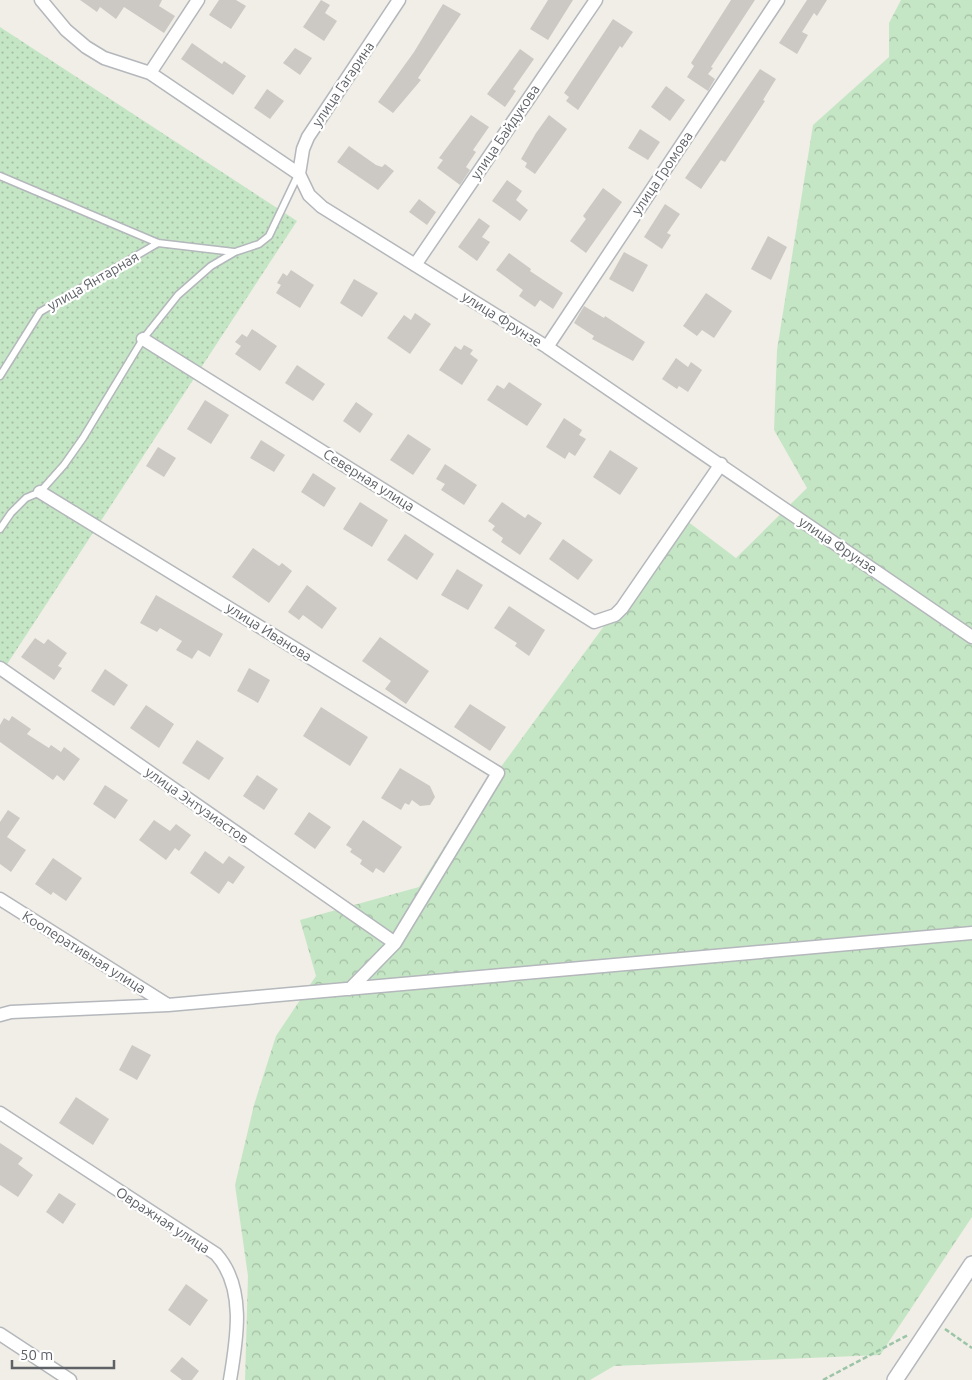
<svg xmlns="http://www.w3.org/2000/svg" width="972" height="1380" font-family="Ubuntu,sans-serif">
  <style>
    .grass { fill: url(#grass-dots) }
    .forest { fill: url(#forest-crowns) }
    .building { fill: #ccc9c4 }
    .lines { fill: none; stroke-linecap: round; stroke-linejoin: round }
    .service-casing { stroke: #b4b7bb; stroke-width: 9 }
    .minor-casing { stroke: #b4b7bb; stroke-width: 15 }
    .tertiary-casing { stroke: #b4b7bb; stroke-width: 18 }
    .path { stroke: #9cc5a8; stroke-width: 2.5; stroke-dasharray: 5 2.5; stroke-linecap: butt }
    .service { stroke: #fff; stroke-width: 6 }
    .minor { stroke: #fff; stroke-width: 12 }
    .tertiary { stroke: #fff; stroke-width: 15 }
    .labels { text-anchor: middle; stroke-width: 4.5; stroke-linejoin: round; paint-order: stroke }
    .street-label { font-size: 14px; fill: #5e6267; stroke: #fff }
  </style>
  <defs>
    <pattern id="grass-dots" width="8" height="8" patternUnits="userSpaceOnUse" patternTransform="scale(1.25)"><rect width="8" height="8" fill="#c5e6c5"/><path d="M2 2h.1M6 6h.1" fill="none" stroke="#a3bea4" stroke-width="1.8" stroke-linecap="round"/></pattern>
    <pattern id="forest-crowns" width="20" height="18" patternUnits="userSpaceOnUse" patternTransform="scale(1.25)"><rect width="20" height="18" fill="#c5e6c5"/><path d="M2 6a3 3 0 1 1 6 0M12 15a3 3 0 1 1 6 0" fill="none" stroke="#a3bea4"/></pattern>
  </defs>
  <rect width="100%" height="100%" fill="#f0eee7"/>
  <path class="grass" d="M0,27l297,194 -297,454z"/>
  <path class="forest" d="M901,0h71v1217l-92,138 -266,11 -24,14h-345l3,-104 -13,-91 19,-80 22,-69 40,-60 -16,-56 119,-33 35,-56 229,-313 53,40 71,-70 -33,-58 3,-80 36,-225 76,-68v-34z"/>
  <path class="building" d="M80,0h82l-3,6 16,10 -11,17 -40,-26 -8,12 -16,-12 -3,5z
    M219,0h17l10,6 -15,23 -22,-14z
    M321,0l9,5 -5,8 12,8 -13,20 -21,-14z
    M548,0h25l-25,40 -18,-11z
    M731,0h24l-44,67 2,1 -5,6 7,5 -7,12 -21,-14 7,-11 -3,-3z
    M807,0h20l-10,16 -3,-3 -12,19 6,3 -11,19 -18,-11z
    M443,4l18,10 -43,64 3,2 -28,33 -15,-11 36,-50z
    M613,19l20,13 -11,16 -2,-2 -42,64 -12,-9 3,-4 -5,-4z
    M192,43l30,21 2,-3 22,15 -13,19 -52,-36z
    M295,48l17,10 -12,17 -17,-12z
    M520,49l14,10 -21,30 3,2 -11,16 -18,-13z
    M760,69l16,10 -13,21 2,1 -40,61 -4,-2 -20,29 -16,-11z
    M666,86l19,14 -15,21 -19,-14z
    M267,89l17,12 -14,18 -16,-11z
    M471,115l18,12 -16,23 3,2 -10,15 4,3 -10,15 -23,-17 6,-8 -4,-2z
    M549,115l18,14 -32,45 -10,-7 2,-4 -6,-4 15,-26z
    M640,129l20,13 -12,18 -20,-12z
    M349,146l27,19 6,2 3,-3 9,7 -16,19 -41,-28z
    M507,180l15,11 -6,9 12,10 -8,11 -28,-20z
    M603,188l19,14 -36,51 -16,-12 16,-22 -3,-3z
    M419,199l17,13 -9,13 -18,-13z
    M665,204l15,10 -13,19 4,2 -9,14 -18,-12z
    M479,218l11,8 -8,11 8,5 -13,19 -19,-14z
    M768,236l19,11 -16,33 -20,-11z
    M624,252l24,13 -15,27 -24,-13z
    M509,253l22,16 -1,2 33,22 -10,16 -13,-9 -5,7 -16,-11 4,-6 -27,-20z
    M291,270l23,15 -14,23 -24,-15 5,-8 -4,-2 6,-10 4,3z
    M354,279l24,14 -16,24 -22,-14z
    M706,293l26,18 -18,27 -12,-8 -5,6 -14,-10z
    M584,306l20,12 1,-2 40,26 -12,19 -41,-22 2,-3 -20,-13z
    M415,313l16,11 -21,30 -23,-16 17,-23 7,5z
    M252,329l25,17 -17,25 -25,-17 6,-8 -6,-4 7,-8 5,3z
    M464,345l9,5 -3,4 8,6 -16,25 -23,-15 16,-24 6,4z
    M676,358l12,9 3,-5 11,8 -14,22 -9,-6 -2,3 -15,-10z
    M297,365l28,19 -12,17 -28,-18z
    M509,382l33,22 -15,22 -40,-26 10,-15 7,4z
    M205,400l24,15 -18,29 -24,-15z
    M356,402l17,12 -13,19 -17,-12z
    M564,418l18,12 -3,5 7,4 -11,17 -6,-4 -4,7 -19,-12z
    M408,434l23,15 -18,26 -23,-15z
    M261,440l24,15 -11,17 -24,-14z
    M158,447l18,11 -12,19 -18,-11z
    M610,450l28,18 -18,27 -27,-18z
    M445,464l32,21 -13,20 -23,-15 4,-6 -9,-5z
    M313,473l23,15 -12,19 -23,-15z
    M360,502l28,18 -16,27 -29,-18z
    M502,502l23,16 3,-4 14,9 -22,32 -19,-13 2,-4 -11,-8 3,-4 -7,-5z
    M405,534l29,20 -17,26 -30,-20z
    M563,539l30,21 -15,20 -29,-21z
    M253,548l26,18 3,-3 10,8 -23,32 -37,-26z
    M457,569l26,16 -15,25 -27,-15z
    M307,585l30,23 -15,21 -19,-14 -4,5 -11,-8z
    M156,595l67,39 -13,23 -12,-7 -6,9 -16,-9 6,-9 -22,-13 -3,4 -17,-9z
    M509,606l36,24 -16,26 -14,-10 2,-3 -23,-15z
    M380,637l49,34 -23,33 -21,-15 6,-8 -29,-20z
    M35,638l9,6 4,-5 19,14 -9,13 4,2 -8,12 -33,-23z
    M249,668l21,12 -12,23 -21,-12z
    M105,669l23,16 -14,21 -23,-15z
    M470,704l36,23 -16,24 -36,-24z
    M146,705l28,19 -15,24 -29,-20z
    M321,707l47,30 -18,29 -47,-30z
    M12,716l19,13 -4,5 22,14 2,-3 10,7 3,-5 16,12 -16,22 -7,-6 -4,5 -53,-38v-17l4,-7 5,3z
    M197,740l27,18 -15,22 -27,-17z
    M400,768l30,18 5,11 -5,8 -10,1 -8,-6 -3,5 -4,-2 -4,7 -20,-12z
    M257,775l21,14 -14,21 -21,-14z
    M105,785l23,15 -13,19 -22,-15z
    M8,810l12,8 -13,19 19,13 -15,22 -11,-8v-42z
    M309,812l22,15 -16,22 -21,-15z
    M154,820l16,11 6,-7 15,11 -12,16 -4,-3 -9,12 -27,-20z
    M363,820l39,27 -18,26 -8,-5 -3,5 -13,-9 2,-4 -12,-8 2,-3 -6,-4z
    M205,851l18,13 6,-8 16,11 -12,17 -5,-3 -9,13 -29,-21z
    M53,858l29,20 -16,23 -13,-9 -2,3 -16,-11z
    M132,1045l19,10 -14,25 -18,-10z
    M76,1097l33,22 -16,26 -34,-22z
    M0,1143l23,15 -5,6 15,11 -15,22 -18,-12z
    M59,1193l17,11 -13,20 -17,-12z
    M186,1284l22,16 -18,26 -22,-16z
    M182,1357l17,14 -7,9h-10l-12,-9z"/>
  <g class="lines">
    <g class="service-casing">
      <path id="service" d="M0,176l158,67 76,9
        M0,376l40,-64 118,-69
        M0,529l11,-16 15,-15 14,-6 24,-27 19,-27 60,-99 35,-44 33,-29 24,-14 24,-8 10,-8 29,-61"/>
    </g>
    <g class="minor-casing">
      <path id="minor" d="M41,0l25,30 20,17 18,11 46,15 149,101 10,21 13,12 225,140 425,290
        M150,73l48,-73
        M299,174l4,-25 5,-12 91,-137
        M415,265l181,-265
        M143,339l451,283 21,-7 7,-7 99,-144
        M547,347l231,-347
        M40,492l458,281 -103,170 -45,46
        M0,668l395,275
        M0,899l168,106
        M0,1015l11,-3 157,-7 804,-72
        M0,1113l216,141c30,33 21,85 14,126
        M0,1334l70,46"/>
    </g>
    <g class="tertiary-casing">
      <path id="tertiary" d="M895,1380l77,-116"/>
    </g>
    <path class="path" d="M945,1329l27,19
      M823,1380l85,-45"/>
    <use href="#service" class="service"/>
    <use href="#minor" class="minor"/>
    <use href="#tertiary" class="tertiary"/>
  </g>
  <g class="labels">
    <g class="street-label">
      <text transform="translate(343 84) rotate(-56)" y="5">улица Гагарина</text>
      <text transform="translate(505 132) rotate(-56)" y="5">улица Байдукова</text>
      <text transform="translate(662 173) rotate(-56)" y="5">улица Громова</text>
      <text transform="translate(93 281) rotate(-30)" y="5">улица Янтарная</text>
      <text transform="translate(502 319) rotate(32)" y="5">улица Фрунзе</text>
      <text transform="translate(369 480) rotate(32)" y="5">Северная улица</text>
      <text transform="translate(838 545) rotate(34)" y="5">улица Фрунзе</text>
      <text transform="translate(269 632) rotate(32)" y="5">улица Иванова</text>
      <text transform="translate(197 805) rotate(35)" y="5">улица Энтузиастов</text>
      <text transform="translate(84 952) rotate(32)" y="5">Кооперативная улица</text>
      <text transform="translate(163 1220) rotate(33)" y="5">Овражная улица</text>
    </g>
  </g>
  <path d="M12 1360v8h102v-8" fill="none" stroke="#5e6267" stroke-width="2.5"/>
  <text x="20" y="1360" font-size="15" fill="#5e6267" stroke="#ffffff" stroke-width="4" paint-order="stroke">50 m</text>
</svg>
